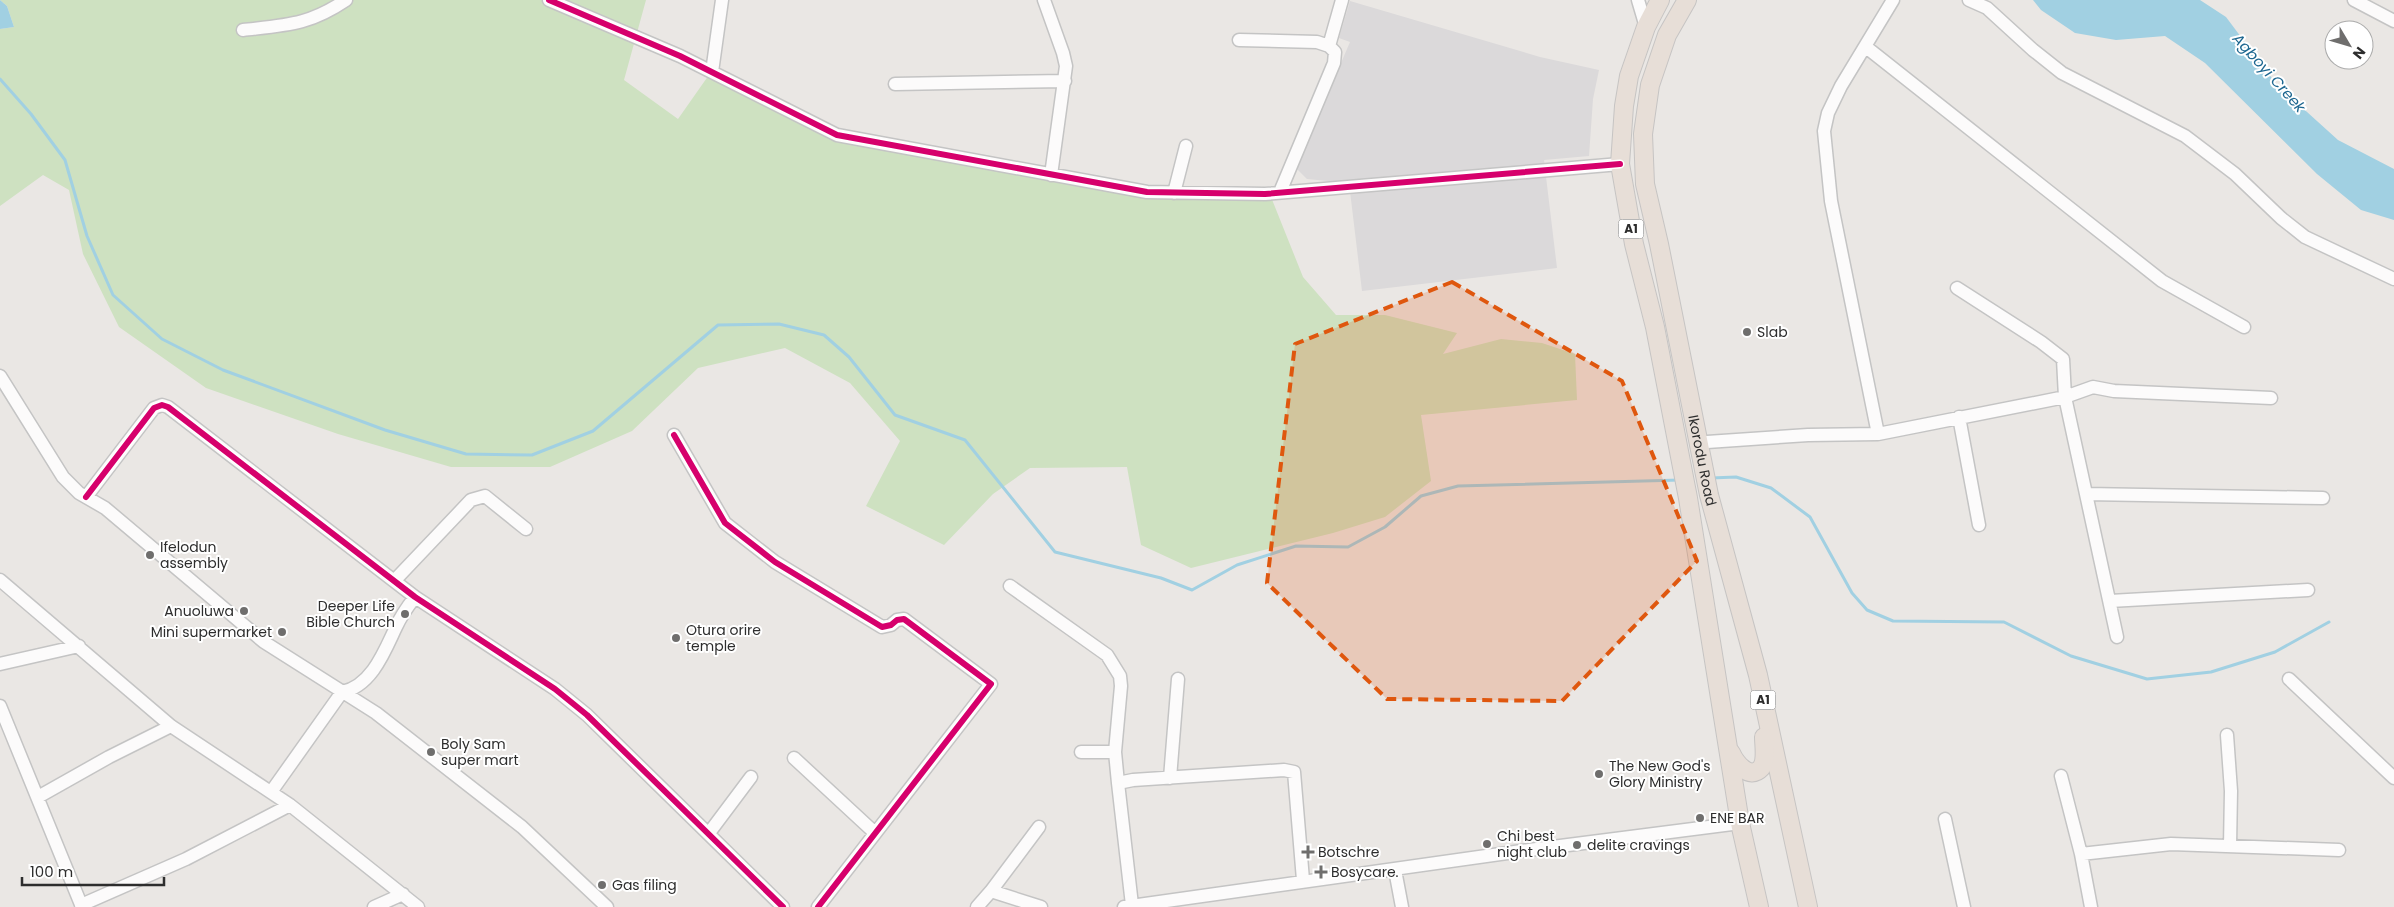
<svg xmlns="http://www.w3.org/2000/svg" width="2394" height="907" font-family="Poppins,sans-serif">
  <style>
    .industrial { fill: #dbd9da }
    .green { fill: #cee1c1 }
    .water { fill: #a1d0e2 }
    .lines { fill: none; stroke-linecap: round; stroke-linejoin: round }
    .stream { stroke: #a1d0e2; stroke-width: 3 }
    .minor-casing { stroke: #c4c4c4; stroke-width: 15 }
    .highway-casing { stroke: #c6c4c3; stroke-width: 20 }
    .minor { stroke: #fcfbfb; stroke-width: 12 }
    .highway { stroke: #e7ded7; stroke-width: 18 }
    .cycleway-casing { stroke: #fff; stroke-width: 9 }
    .cycleway { stroke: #d6006c; stroke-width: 6 }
    .marked { fill: #df570e; fill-opacity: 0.2; stroke: #df570e; stroke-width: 4; stroke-dasharray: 10 6; stroke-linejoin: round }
    .poi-dot { fill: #6f6e6d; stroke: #fff; stroke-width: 2 }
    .labels { text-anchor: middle; stroke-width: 4; stroke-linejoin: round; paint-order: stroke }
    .shield { fill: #fff; stroke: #6c6c6c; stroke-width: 1 }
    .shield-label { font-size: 12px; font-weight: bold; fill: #2d2d2d }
    .poi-label { font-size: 14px; fill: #2d2d2d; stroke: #fff; text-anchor: start }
    .street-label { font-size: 14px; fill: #2d2d2d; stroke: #fff }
    .water-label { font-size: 15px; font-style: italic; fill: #1e6790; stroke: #fff }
  </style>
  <rect width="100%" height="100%" fill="#eae7e4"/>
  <path class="industrial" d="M1350,1l190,56 59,13 -6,29 -4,57 -45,4 13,108 -195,23 -13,-108 -42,-4 -11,-11 54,-126 -11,-4z"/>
  <path class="green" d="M0,0h646l-22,80 54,39 33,-47 127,57 325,64 106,-1 34,85 33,38h49l72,18 -14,21 58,-15 41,4 33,11 2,46 -156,15 10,66 -46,36 -52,16 -142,35 -50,-23 -14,-78 -97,1 -37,26 -49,51 -78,-39 34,-65 -50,-58 -65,-35 -87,20 -66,63 -82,36h-99l-113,-33 -132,-46 -87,-61 -36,-73 -14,-64 -26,-15 -43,31v-177l14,-2 -7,-21z"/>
  <path class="water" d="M0,0l7,6 7,21 -14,2z
    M2033,0h167l26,17 51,68 61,55 56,29v51l-33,-10 -44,-36 -112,-111 -40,-27 -49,4 -41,-7 -34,-23z"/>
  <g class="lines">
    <path class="stream" d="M0,79l31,35 34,46 22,76 26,59 49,44 61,31 162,60 81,24 66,1 61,-24 125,-106 61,-1 45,11 25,22 46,58 70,25 90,112 106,26 31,12 45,-25 59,-19 52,1 37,-20 36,-31 37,-10 222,-6
      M1711,478l25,-1 35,11 39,29 42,76 15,17 26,11 111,1 67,34 76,23 64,-7 64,-20 54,-30"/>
    <g class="minor-casing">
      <path id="minor" d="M549,0l131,56 157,79 310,57 118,2 355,-30
        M1044,0l19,53 3,13 -15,109
        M1638,0l8,27
        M1969,0l18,8 46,42 29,23 123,63 50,38 46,44 24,19 89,42
        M2354,0l40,21
        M243,30c44,-5 66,-5 103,-30
        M1239,40l78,2 12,4 6,6 -1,11 -54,129
        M1329,46l13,-46
        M1866,47l296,234 82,46
        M712,72l10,-72
        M895,84l170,-3
        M1174,193l12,-47
        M1957,288l84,54 22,17 2,38 52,240
        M0,376l63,101 16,16 26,15 159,134 112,71 146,114 85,80
        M1959,417l20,108
        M1878,434l-47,-233 -7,-70 4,-18 13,-27 52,-86
        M674,435l51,88 50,39 107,65 9,-2 6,-5 7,-1 87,65 -173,223
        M1707,442l101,-7 70,-1 187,-37 28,-10 21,4 157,7
        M2086,494l237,4
        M86,497l68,-89 8,-3 6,2 247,190 140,92 32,26 196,192
        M0,580l171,146 119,79 128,102
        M395,580l76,-80 14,-4 41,33
        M1010,586l97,69 13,21 1,10 -6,66 3,31
        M2110,601l198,-11
        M0,664l79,-18
        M2289,679l105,99
        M0,706l82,201
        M2227,735l4,56 -1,55
        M1081,752h34
        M794,758l81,75
        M2061,776l20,78 10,53
        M1170,778l8,-99
        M271,792l71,-100c30,-6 43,-42 54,-65 5,-11 12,-21 19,-30
        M38,797l71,-40 62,-31
        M1945,819l19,88
        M709,833l42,-56
        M2081,854l90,-10 168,6
        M1395,870l7,37
        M991,891l48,-64
        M81,905l105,-46 104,-54
        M1132,905l-14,-122 15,-3 151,-10 10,2 9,108
        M374,907l29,-13
        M977,907l14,-16 50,16
        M1124,907l405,-57 211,-27"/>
    </g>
    <g class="highway-casing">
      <g id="highway">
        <path d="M1660,0l-14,27 -17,49 -5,30 -4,58 14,80 21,83 33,171 52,325 19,84"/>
        <path id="s1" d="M1687,0l-20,35 -17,50 -7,49 2,50 14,60 50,251 49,180 50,232"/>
        <path d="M1731,753c4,9 18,28 30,15 6,-7 3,-22 3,-31"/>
      </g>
    </g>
    <use href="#minor" class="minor"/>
    <use href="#highway" class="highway"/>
    <g class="cycleway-casing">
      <path id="cycleway" d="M549,0l131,56 157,79 310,57 118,2 355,-30
        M674,435l51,88 50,39 107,65 9,-2 6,-5 7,-1 87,65 -173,223
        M86,497l68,-89 8,-3 6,2 247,190 140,92 32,26 196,192"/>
    </g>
    <use href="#cycleway" class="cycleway"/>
  </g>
  <path class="marked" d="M1452,282l170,99 75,180 -135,140 -175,-2 -120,-116 28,-239z"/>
  <g class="poi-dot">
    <circle cx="1747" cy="332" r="5"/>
    <circle cx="150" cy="555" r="5"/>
    <circle cx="244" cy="611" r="5"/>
    <circle cx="405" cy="614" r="5"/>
    <circle cx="282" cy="632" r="5"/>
    <circle cx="676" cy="638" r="5"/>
    <circle cx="431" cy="752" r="5"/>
    <circle cx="1599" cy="774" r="5"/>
    <circle cx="1700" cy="818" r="5"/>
    <circle cx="1487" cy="844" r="5"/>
    <circle cx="1577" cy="845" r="5"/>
    <path d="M1305.5 844.5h5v5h5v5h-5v5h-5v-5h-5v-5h5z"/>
    <path d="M1318.5 864.5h5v5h5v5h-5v5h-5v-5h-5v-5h5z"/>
    <circle cx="602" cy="885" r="5"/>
  </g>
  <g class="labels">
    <g class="shield">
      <rect x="1618.5" y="219.5" width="25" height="19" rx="4"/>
      <rect x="1750.5" y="690.5" width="25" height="19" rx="4"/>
    </g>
    <g class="shield-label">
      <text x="1631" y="233">A1</text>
      <text x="1763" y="704">A1</text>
    </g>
    <g class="poi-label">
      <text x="1757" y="337">Slab</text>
      <text x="160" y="552">Ifelodun<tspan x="160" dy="16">assembly</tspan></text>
      <text x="395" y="611" text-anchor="end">Deeper Life<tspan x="395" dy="16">Bible Church</tspan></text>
      <text x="234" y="616" text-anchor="end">Anuoluwa</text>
      <text x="686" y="635">Otura orire<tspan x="686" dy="16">temple</tspan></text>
      <text x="272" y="637" text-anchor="end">Mini supermarket</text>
      <text x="441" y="749">Boly Sam<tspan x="441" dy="16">super mart</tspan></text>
      <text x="1609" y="771">The New God's<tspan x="1609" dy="16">Glory Ministry</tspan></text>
      <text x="1710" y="823">ENE BAR</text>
      <text x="1497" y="841">Chi best<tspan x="1497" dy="16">night club</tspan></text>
      <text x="1587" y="850">delite cravings</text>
      <text x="1318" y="857">Botschre</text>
      <text x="1331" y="877">Bosycare.</text>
      <text x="612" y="890">Gas filing</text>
    </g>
    <g class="street-label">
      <text dy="5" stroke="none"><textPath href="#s1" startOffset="475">Ikorodu Road</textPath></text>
    </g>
    <g class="water-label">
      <text transform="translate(2269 73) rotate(48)" y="5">Agboyi Creek</text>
    </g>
  </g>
  <g transform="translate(2349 45) rotate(128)"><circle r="24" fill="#ffffff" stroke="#ababab"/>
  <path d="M0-4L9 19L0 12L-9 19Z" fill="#6f6e6d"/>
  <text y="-8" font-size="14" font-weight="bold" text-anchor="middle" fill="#2d2d2d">N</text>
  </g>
  <path d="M22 877v8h142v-8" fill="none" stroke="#2d2d2d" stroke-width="2.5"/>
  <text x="30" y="877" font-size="15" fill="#2d2d2d" stroke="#ffffff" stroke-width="4" paint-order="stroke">100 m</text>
</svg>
